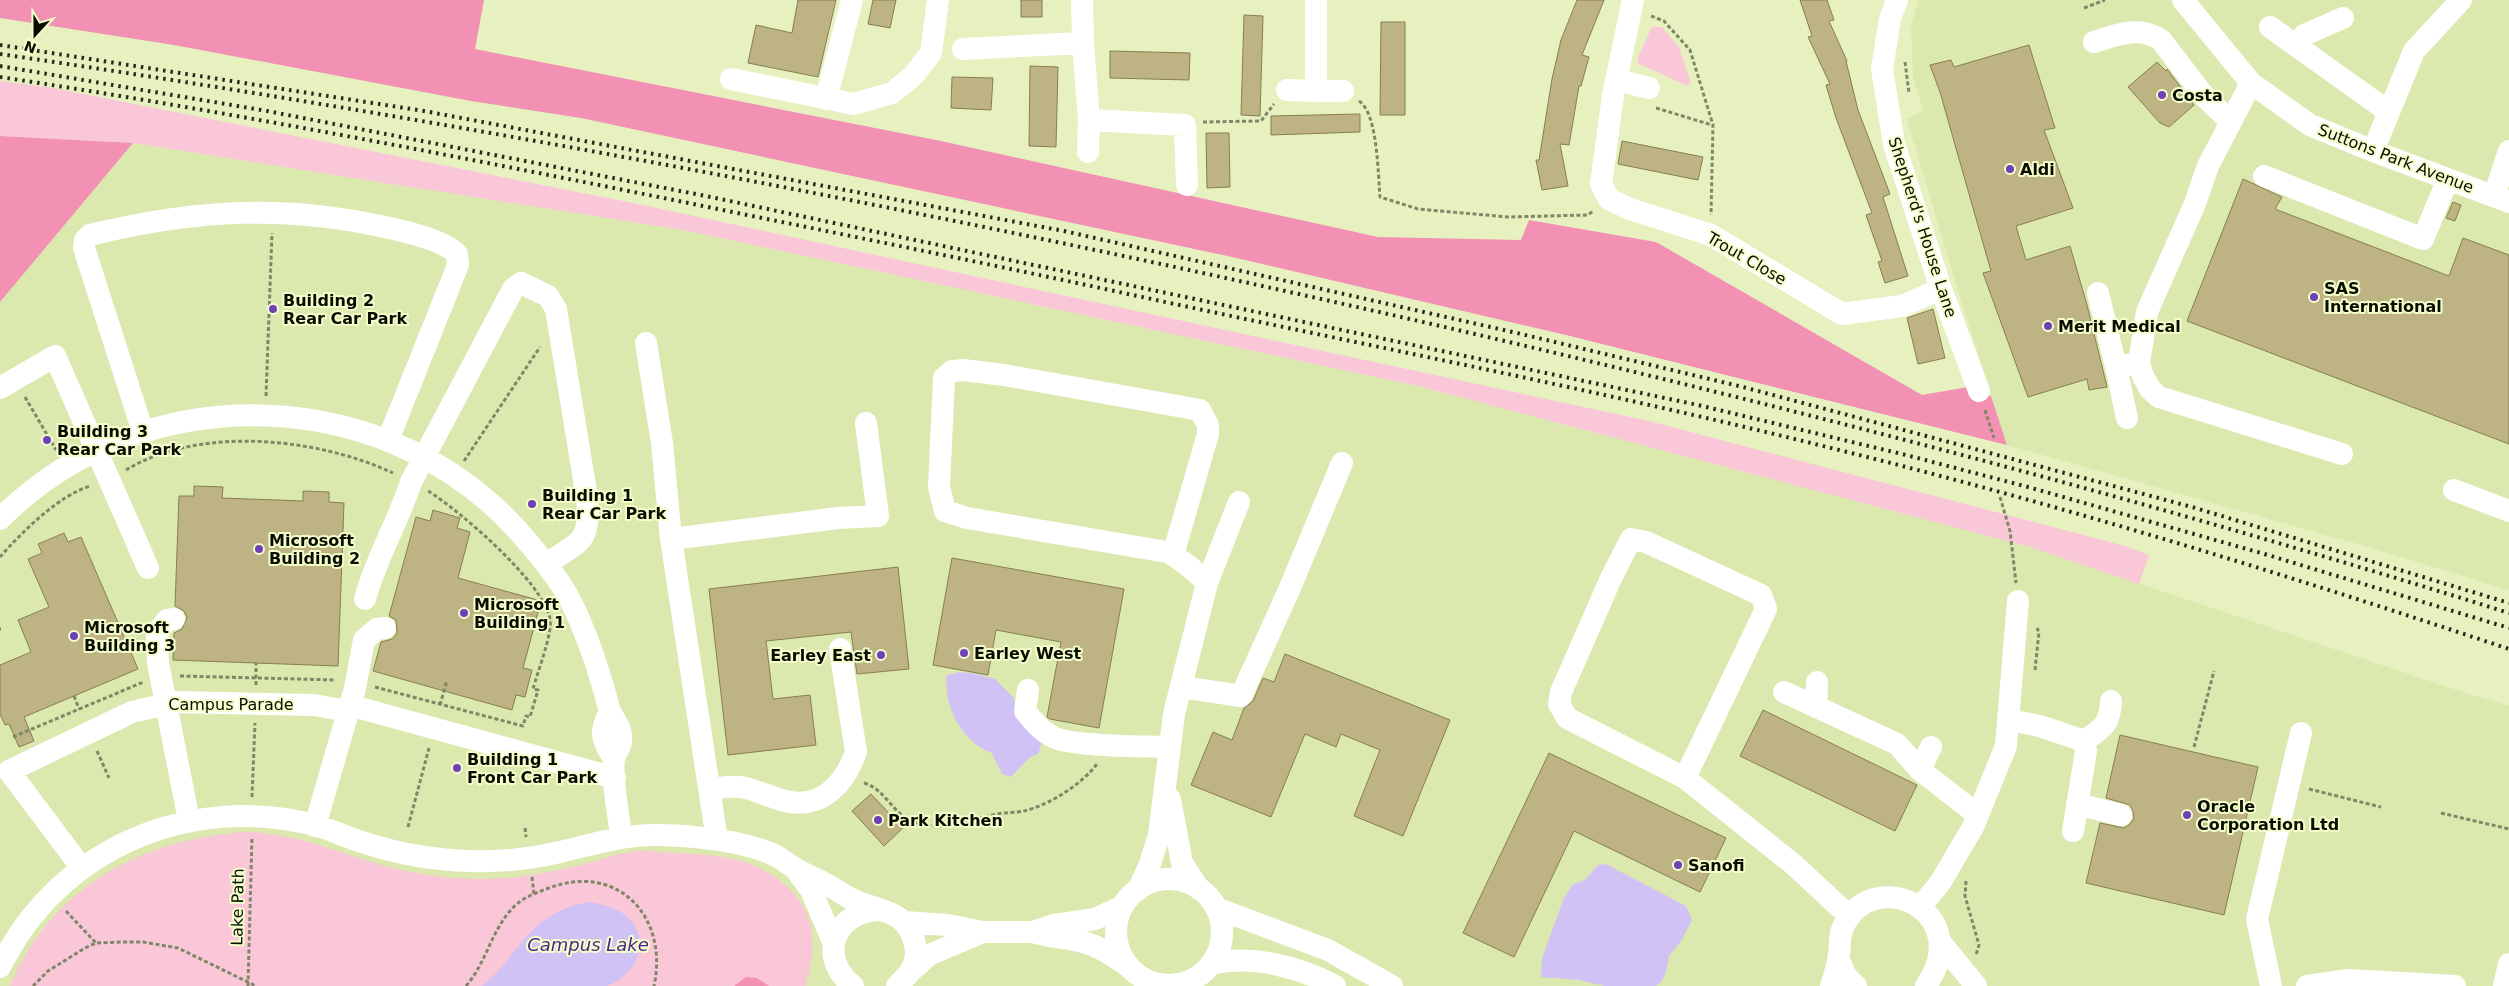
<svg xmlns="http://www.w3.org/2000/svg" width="2509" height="986" font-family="'DejaVu Sans',sans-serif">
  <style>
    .built { fill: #dbe8ae }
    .green { fill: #f9c7d7 }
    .forest { fill: #f291b3 }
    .water { fill: #d1c2f6 }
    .building { fill: #beb483; stroke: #877e4f }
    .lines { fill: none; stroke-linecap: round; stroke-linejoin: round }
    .path { stroke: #808767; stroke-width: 3; stroke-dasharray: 4 2.5; stroke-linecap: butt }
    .minor { stroke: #fff; stroke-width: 22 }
    .rail { stroke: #262a18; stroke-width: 4; stroke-dasharray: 2.5 5; stroke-linecap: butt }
    .poi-dot { fill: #7040b8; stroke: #f3fecc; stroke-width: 2 }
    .labels { text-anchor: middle; stroke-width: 4; stroke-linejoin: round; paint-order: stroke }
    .poi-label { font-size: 16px; font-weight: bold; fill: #0a0d00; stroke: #f3fecc; text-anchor: start }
    .street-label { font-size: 16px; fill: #0a0d00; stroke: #f3fecc }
    .water-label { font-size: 18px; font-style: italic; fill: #4e2586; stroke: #f3fecc }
  </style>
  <rect width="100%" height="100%" fill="#e6f1bf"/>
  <path class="built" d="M1919,0h590v590l-158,-48 -344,-97 -55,-174 -45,-152 16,-8 -10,-35 -2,-49z
    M133,143l550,87 735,156 612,161 420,141 59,18v280h-2509v-684z"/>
  <path class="green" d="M1652,27h10l17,20 12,36 -3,3 -49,-22 -2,-5z
    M0,81l54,7 584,116 1011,217 476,125 24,9 -10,29 -109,-37 -612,-161 -735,-156 -550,-87 -133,-7z
    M244,832c50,1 82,16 128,30 27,9 56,14 85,16 44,4 88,-4 131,-15 16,-4 31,-10 47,-12 12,-1 26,2 38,2 47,2 87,4 121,41 23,25 22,61 11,92h-795c42,-99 130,-146 234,-154z"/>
  <path class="forest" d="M0,0h484l-9,49 466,92 437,96 143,3 8,-20 127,22 266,153 46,-8 23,9 16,49 -441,-110 -334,-78 -651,-139 -110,-17 -297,-56 -174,-27z
    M0,136l133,7 -133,159z
    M746,977l11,1 12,8h-35z"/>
  <path class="water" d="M960,672l16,2 19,5 18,18 4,13 25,33 -4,11 -8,3 -19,20 -9,-3 -10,-21c-30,-11 -49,-47 -45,-78z
    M1606,864l80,42 6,14 -11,21 -12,15 -3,16 -5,10 -5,4h-52l-25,-6 -38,-3 1,-19 22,-60 8,-13 13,-5 13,-15z
    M589,902c12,2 26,5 36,13 29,23 12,60 -18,71h-125c43,-35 43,-72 107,-84z"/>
  <path class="building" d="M798,0h38l-18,77 -70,-14 8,-38 36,8z
    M873,0h23l-6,28 -22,-4z
    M1021,0h21v17h-21z
    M1577,0h27l-22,55 7,2 -8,29h-2l-10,59 -9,-1 8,42 -26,4 -6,-30h3l13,-81 9,-39z
    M1800,0h27l7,20 -5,1 18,40h-1l12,49 32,84 -7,3 25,79 -23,7 -7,-21 4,-1 -16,-46 6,-2 -36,-95 -10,-33 4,-1 -22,-47 4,-1z
    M1244,15l19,1 -3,100 -19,-1z
    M1381,22h24v93h-25z
    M2029,45l26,83 -11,2 29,78 -57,18 10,34 44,-14 17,59 20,82 -18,3 -2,-11 -59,18 -45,-124 8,-2 -51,-179 -10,-27 21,-5 3,7z
    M1110,51l80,2 -1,27 -79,-2z
    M2157,62l9,9 1,-2 27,36 -25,22 -9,-4 -32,-36z
    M1030,66l28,1 -2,80 -27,-1z
    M952,77l41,1 -2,32 -40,-2z
    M1360,114v18l-89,3v-19z
    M1206,133h23l1,54 -23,1z
    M1622,141l81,16 -5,23 -80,-16z
    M2243,179l39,18 -7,12 174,67 14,-38 46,17v189l-322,-123z
    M2453,202l8,3 -6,16 -9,-3z
    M1933,309l12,49 -27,6 -11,-46z
    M194,486l29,1 -1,11 81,3v-10l26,1v10l15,1 -6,163 -165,-6 1,-27 8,-4 5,-11 -3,-7 -9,-5 4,-110h15z
    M433,510l27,8 -3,10 13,4 -12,46 83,23 -18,67 9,2 -7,27 -9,-2 -4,15 -139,-39 8,-29 11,-3 5,-6 -1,-13 -7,-4 27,-99 14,4z
    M64,533l4,9 13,-5 57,132 -114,48 10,24 -15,6 -10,-23 -4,1 -5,-11v-49l31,-13 -13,-32 31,-13 -21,-48 14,-6 -4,-9z
    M952,558l172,31 -25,139 -49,-9 -3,-2 14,-75 -65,-12 -8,45 -55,-10z
    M898,567l11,102 -52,5 -6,-42 -85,9 7,58 37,-4 6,50 -88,10 -19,-166z
    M1285,654l165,66 -47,116 -49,-20 26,-66 -39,-16 -5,13 -31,-13 -34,83 -80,-32 22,-53 19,8 12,-32 9,-7 10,-23 11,4z
    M1763,710l154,75 -22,46 -155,-75z
    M2120,735l138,32 -34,148 -138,-32 14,-60 24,5 6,-4 4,-6 -1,-7 -3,-6 -24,-7z
    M1549,753l177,85 -26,54 -126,-61 -60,126 -51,-24z
    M871,794l32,34 -19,18 -32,-35z"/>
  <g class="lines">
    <path class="path" d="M2084,8l21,-8
      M1651,16l13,5 26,29 23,75 -2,90
      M1905,62l4,31
      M1359,101c19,12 19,75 21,96l38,12 90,8 80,-2 6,-5
      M1656,108l56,17
      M1203,122l58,-1 13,-17
      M266,396l6,-163
      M25,397l31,53
      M1985,410l9,28
      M464,461l76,-114
      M126,470c74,-45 192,-32 267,3
      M2000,497l10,34 6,52
      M0,557c21,-24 60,-63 91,-71
      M0,629h1
      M2035,670l4,-38 -2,-4
      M180,676l156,4
      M256,685v-22
      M375,687l148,39 3,-10 4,1 8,-27 -5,-1c4,-15 20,-57 17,-70 -6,-36 -91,-109 -122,-128
      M74,696l5,13
      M440,705l7,-25
      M13,737l128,-54 1,2
      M2194,747l20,-76
      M97,751l12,27
      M864,783c19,5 28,28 44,36 30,16 59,1 89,-5 9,-2 18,-1 27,-3 25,-6 57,-26 73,-47
      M2309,789l72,18
      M252,797l3,-74
      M2441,813l68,16
      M408,827l21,-79
      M525,828l1,9
      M532,877l2,17
      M1966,881l-1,15 14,49 -3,10
      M66,911l30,32
      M33,986l15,-15 37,-23 11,-5 26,-1h21l35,6 78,38
      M248,986l4,-149
      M466,986c22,-25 26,-61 52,-83 9,-7 20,-11 31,-15 69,-26 120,29 105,98"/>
    <path class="minor" d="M1082,0l1,43
      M1633,0l-20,95 -12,89 8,15 21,10 81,26 131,79 60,-8 39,-17
      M1897,0l-7,19 -8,50 12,75 47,145 38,102
      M2183,0l68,83 59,42 63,26 136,51
      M2270,27l119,85
      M2094,42c23,-7 45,-17 67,-2l43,56 26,25
      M2298,47l6,-12 39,-17
      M963,49l120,-6 6,77 -1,32
      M731,79l123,25 38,-11 21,-17 18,-23 7,-53
      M1617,80l32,8
      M2251,83l-43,83 -14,40 -47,106 -8,51 4,13 7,13 9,8 183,57
      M1287,90l29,1v-91
      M1316,91h27
      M826,99l26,-99
      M1089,120l96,5 2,60
      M2373,151l41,-100 47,-51
      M2264,176l159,63 25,-60
      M2494,196l15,-45
      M2098,293l18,74
      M646,343l16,100 9,96 46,301
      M0,388l55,-32 93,212
      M2127,418l-11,-51 23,-4
      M143,432l-59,-184 1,-8 5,-5c106,-26 198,-31 304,-6 17,4 51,12 63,25l1,11 -70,175
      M2454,490l55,21
      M0,519c146,-147 395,-136 527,22 16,19 32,38 43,59 18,35 29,70 39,108 4,12 14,19 12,34 -1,6 -5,11 -7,17 -3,19 5,57 7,77
      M671,539l167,-21 40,-2 -12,-93
      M1173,555l35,-121v-9l-8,-15 -196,-35 -41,-5 -11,1 -8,7 -5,109 6,24 22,7 200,34c16,8 27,18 40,31
      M365,599c11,-41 33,-77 46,-117l102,-193 8,-6 27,13 8,13 31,189c4,45 -7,43 -41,66
      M174,619l-7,1 -8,10 -2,8 1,25 31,158
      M1181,687l60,9 48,-106 53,-127
      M1028,690l-3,21c9,11 16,20 28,26 19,10 91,9 116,10
      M1784,692l113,52 23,26 58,45
      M349,705l266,73
      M1816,707l1,-25
      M610,711c-11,21 -9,28 4,48
      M2009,720l31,6 44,15c18,-12 26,-16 27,-40
      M1920,770l11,-23
      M1685,778l81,-169 -5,-14 -115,-53 -15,-3 -19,37 -51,116 -2,12 8,14 118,60 108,86 56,52
      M710,789c10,-1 21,-3 31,-2 15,3 29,10 44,14 37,9 60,-18 71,-49l-16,-103
      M1170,799l12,64 17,26
      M2077,804l44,11
      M315,826l40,-138 9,-48 13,-11 8,-1
      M2073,831l13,-80 -2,-10
      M81,867l-72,-96 123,-59 43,-10 139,3 33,6
      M796,870l15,20 23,54
      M1116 932a53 53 0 1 1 106 0a53 53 0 1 1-106 0Z
      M1138,890l12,-26 9,-29 15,-121 33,-131 32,-81
      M1920,907l20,-24 33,-56 33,-81 12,-145
      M1216,908l112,42 64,36
      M904,922l44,3 35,7h50l21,-7 41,-6 26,-12
      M1036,933c16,5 31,4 47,9 16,4 30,14 45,24
      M1941,943l35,43
      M1839,959l6,16 11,11
      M1212,964c40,-10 87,3 123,22
      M0,967c58,-118 188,-174 315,-142 17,5 33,13 50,18 34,11 69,17 105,18 30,1 61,-2 90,-9 34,-8 65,-18 100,-17 36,1 77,5 110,18 9,3 16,10 23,14 11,7 22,11 33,17 10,5 19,12 28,16 13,6 28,9 40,15 19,10 28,37 17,55 -3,6 -10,11 -14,16
      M911,971l18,-16 54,-23
      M853,986c-37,-29 -18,-76 28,-76
      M1831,986c2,-8 6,-17 7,-26 4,-18 -2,-25 11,-43 35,-48 125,-2 77,69
      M2271,986l-14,-67 44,-186
      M2307,986l41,-6 107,6
      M2504,986l5,-22"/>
    <path class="rail" d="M0,45l424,66 640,120 453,102 226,54 449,120 317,96
      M0,54c473,69 944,159 1410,265 370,85 737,180 1099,294
      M0,66l267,45 439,85 992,209 208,50 122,32 233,66 248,75
      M0,77c239,36 476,83 713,131 148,30 296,60 443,92 228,49 457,93 683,150 227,56 449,125 670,199"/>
  </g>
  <g class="poi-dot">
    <circle cx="2162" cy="95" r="5"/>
    <circle cx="2010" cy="169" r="5"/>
    <circle cx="2314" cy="297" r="5"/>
    <circle cx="273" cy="309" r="5"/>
    <circle cx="2048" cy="326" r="5"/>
    <circle cx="47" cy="440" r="5"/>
    <circle cx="532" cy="504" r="5"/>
    <circle cx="259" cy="549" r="5"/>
    <circle cx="464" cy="613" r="5"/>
    <circle cx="74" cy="636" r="5"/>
    <circle cx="964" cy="653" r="5"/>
    <circle cx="881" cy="655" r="5"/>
    <circle cx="457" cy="768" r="5"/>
    <circle cx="2187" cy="815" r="5"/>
    <circle cx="878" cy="820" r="5"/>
    <circle cx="1678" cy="865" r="5"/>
  </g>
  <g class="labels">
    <g class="poi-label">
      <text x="2172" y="101">Costa</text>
      <text x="2020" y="175">Aldi</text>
      <text x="2324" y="294">SAS<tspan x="2324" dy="18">International</tspan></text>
      <text x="283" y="306">Building 2<tspan x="283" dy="18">Rear Car Park</tspan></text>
      <text x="2058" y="332">Merit Medical</text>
      <text x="57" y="437">Building 3<tspan x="57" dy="18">Rear Car Park</tspan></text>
      <text x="542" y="501">Building 1<tspan x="542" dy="18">Rear Car Park</tspan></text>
      <text x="269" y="546">Microsoft<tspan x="269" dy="18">Building 2</tspan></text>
      <text x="474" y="610">Microsoft<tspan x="474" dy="18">Building 1</tspan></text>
      <text x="84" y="633">Microsoft<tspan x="84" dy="18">Building 3</tspan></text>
      <text x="974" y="659">Earley West</text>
      <text x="871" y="661" text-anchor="end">Earley East</text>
      <text x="467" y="765">Building 1<tspan x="467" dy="18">Front Car Park</tspan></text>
      <text x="2197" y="812">Oracle<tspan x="2197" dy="18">Corporation Ltd</tspan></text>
      <text x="888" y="826">Park Kitchen</text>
      <text x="1688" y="871">Sanofi</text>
    </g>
    <g class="street-label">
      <text transform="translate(2396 158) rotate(21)" y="6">Suttons Park Avenue</text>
      <text transform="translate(1923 227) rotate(72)" y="6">Shepherd's House Lane</text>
      <text transform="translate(1747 258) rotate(30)" y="6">Trout Close</text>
      <text x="231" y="710">Campus Parade</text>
      <text transform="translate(237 907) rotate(-89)" y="6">Lake Path</text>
    </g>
    <g class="water-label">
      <text x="588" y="951">Campus Lake</text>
    </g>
  </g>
  <g transform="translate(35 35) rotate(201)" stroke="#f3fecc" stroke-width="4" paint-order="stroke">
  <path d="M0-4L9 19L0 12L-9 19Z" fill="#0a0d00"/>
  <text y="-8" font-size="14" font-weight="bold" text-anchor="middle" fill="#0a0d00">N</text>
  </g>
</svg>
